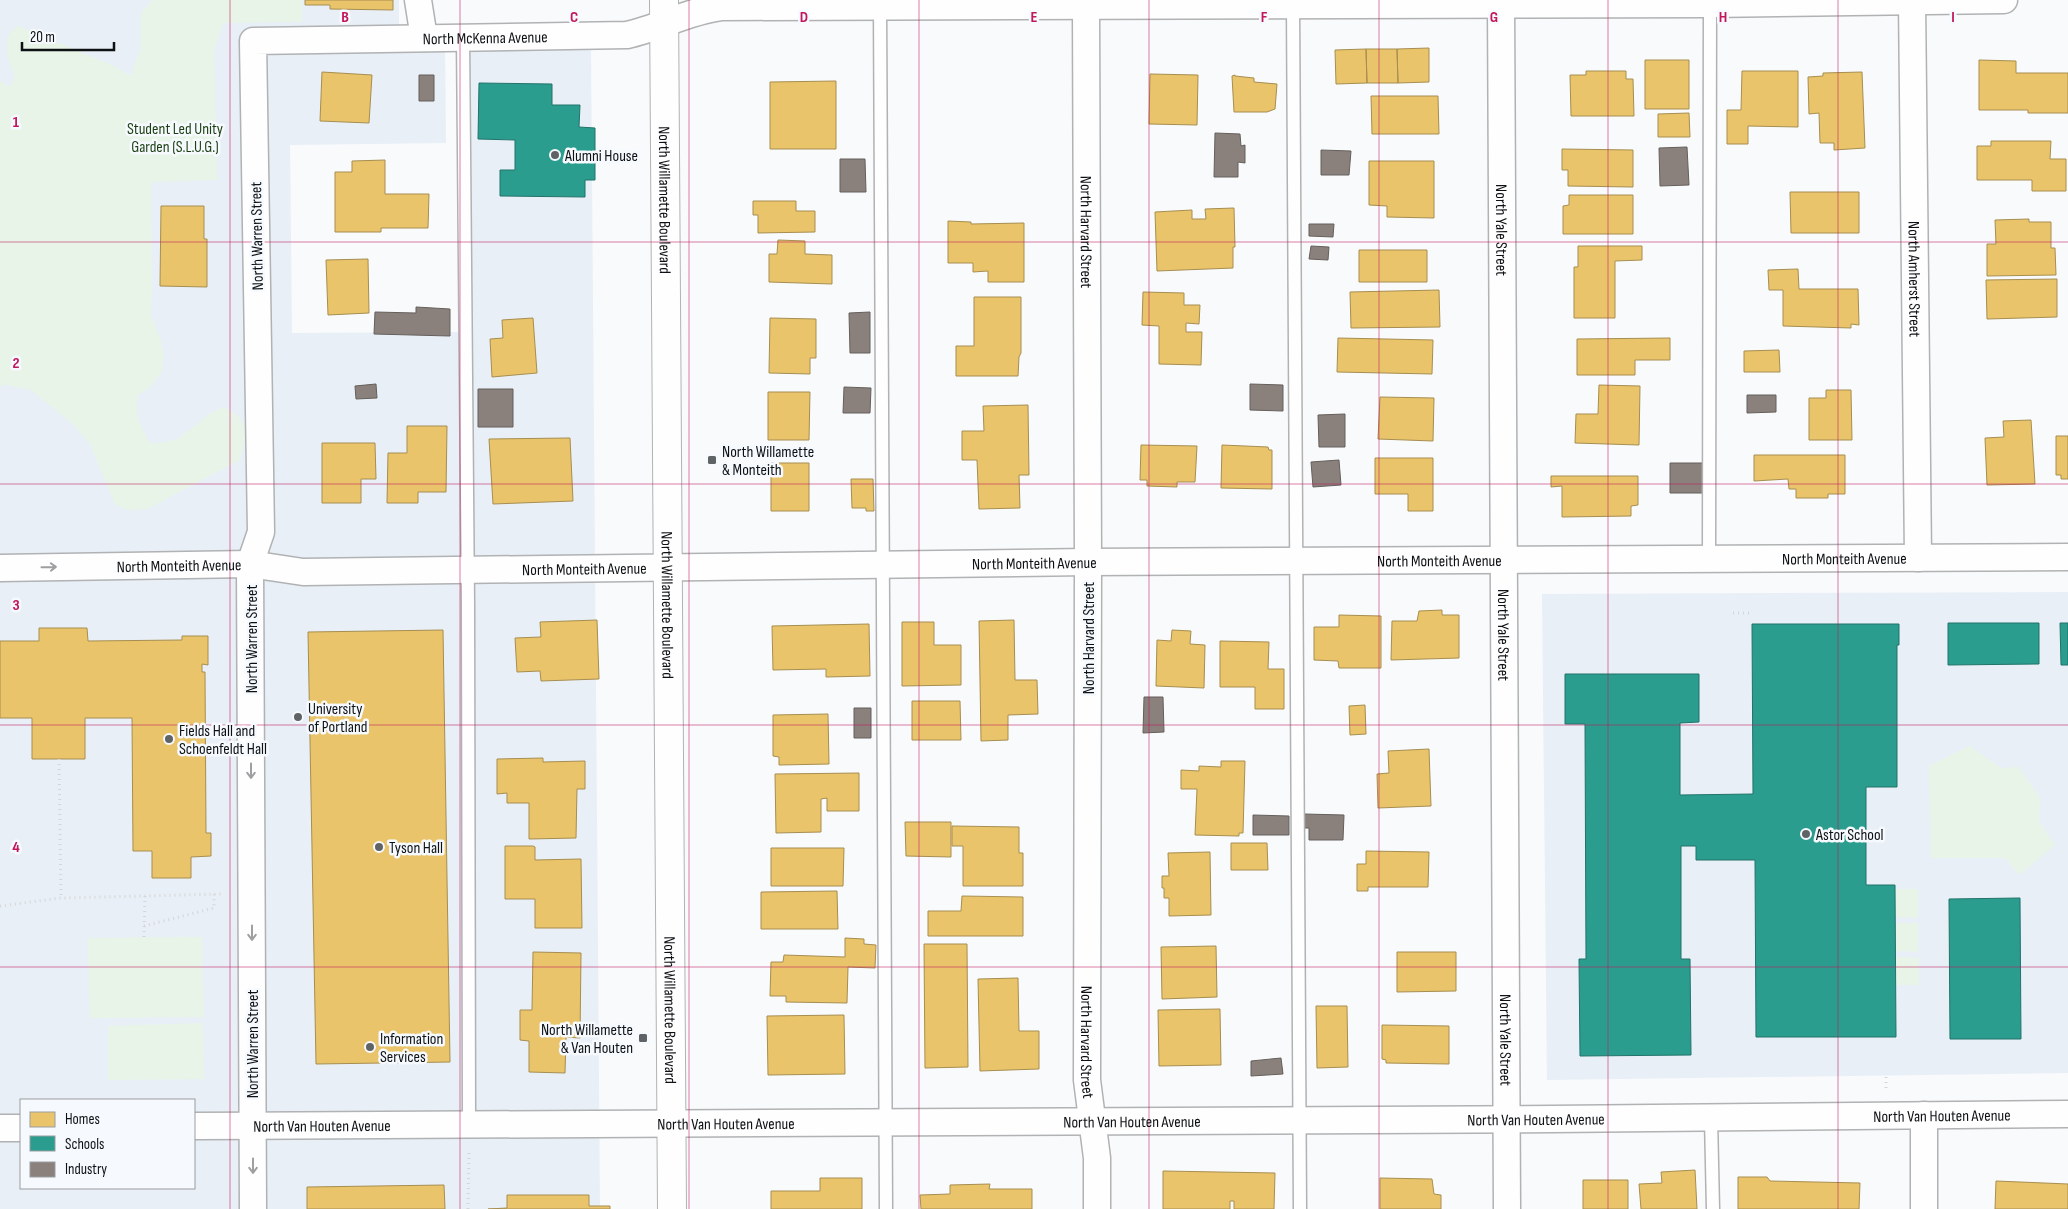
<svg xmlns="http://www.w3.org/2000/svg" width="2068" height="1209" font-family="'Sofia Sans Condensed',sans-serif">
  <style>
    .built { fill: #e8eff6; fill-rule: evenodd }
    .green { fill: #e8f4e7 }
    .homes { fill: #e9c46a; stroke: #a78e50 }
    .schools { fill: #2a9d8f; stroke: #22736a }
    .industry { fill: #8a817c; stroke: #655f5c }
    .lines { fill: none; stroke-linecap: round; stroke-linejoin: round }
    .service-casing { stroke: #b0b2b3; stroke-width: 15 }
    .minor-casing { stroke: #b0b2b3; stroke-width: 29 }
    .secondary-casing { stroke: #b0b2b3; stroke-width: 30 }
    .path { stroke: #d5d6d7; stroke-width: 3; stroke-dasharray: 1 4; stroke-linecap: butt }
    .service { stroke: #fefeff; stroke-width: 12 }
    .minor { stroke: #fefeff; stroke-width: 26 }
    .secondary { stroke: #fefeff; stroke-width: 28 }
    .oneway { stroke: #9e9fa1 }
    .grid { fill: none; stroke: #c2185b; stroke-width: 1; stroke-opacity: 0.55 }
    .poi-dot { fill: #606365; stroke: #f6fafe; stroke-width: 2 }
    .labels { text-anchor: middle; stroke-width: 5; stroke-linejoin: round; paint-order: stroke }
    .street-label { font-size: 16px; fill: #0e1113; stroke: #f6fafe }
    .park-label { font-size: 16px; fill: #1b3f11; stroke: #f6fafe }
    .poi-label { font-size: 16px; fill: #0e1113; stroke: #f6fafe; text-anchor: start }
    .grid-label { font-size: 16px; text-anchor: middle; font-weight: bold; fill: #c2185b; stroke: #f6fafe; stroke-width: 5; stroke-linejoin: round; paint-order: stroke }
  </style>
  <rect width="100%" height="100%" fill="#f8fafc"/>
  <path class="built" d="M0,0h399v49h46l1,94 -156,2 2,188 173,-1 -1,-283 127,-1 9,1161h-600zM21,1100h173v88h-173z
    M2068,592v481l-521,7 -5,-486z"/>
  <path class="green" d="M153,0h149v22l-79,1 -9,28 3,129 -65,2 -1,2 1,96 -1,36 9,22 4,18 -2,16 -13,16 -11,7c-3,21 1,30 12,48h11l17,-4 33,-26 13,-6c27,12 23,28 16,53l-93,49 -19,1 -13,-6 -25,-60 -16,-19 -43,-35 -24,-5 -7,1v-305l8,5 4,-3 3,-8c-8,-17 -15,-37 3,-49l98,41 15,9 10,-29v-34z
    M1969,746l32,22 18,-1 21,31 -1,24 16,23 -36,30 -14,-17h-74l-2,-92z
    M1895,889h23v29l-23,-1z
    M1895,923h23v29l-23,-1z
    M202,937l2,80 -114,1 -2,-80z
    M1895,957l24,1v27h-24z
    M203,1023l1,56 -96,1v-54z"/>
  <path class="homes" d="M305,0h88v10l-63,-1v-4h-25z
    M1429,48v34l-31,1 -1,-34z
    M1366,49h31l1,34h-31z
    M1366,49l1,34 -31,1 -1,-34z
    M1645,60h44v49h-44z
    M1979,60l37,1v12h52v40h-40v-3h-49z
    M1586,71h40v8h7l1,37h-63l-1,-41h16z
    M1742,71h56v56l-50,-1v18h-21v-34h14z
    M322,72l50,3 -3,48 -49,-2z
    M1862,72l3,76 -31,2v-7h-14l-1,-30 -10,1 -1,-37 15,-1v-3z
    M1150,74l48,1 -1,50 -48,-1z
    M1235,75v1l19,2v4l23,2 -2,25 -8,3h-33l-2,-36z
    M836,81v68h-66v-67z
    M1371,96h67l1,38h-67z
    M1689,113l1,24h-32v-23z
    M1991,141h60l-1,18h16v32h-34v-11h-55v-34h14z
    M1562,149l71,1v37l-65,-1v-16h-6z
    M385,160v34h44l-1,34h-47v4h-46v-60h17v-11z
    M1369,161h65v57l-47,-1v-11l-18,-1z
    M1790,192h69v41h-68z
    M1569,195h64v39h-70v-28l6,-1z
    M753,201h43v10h19v21l-57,1v-18h-5z
    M161,206h43v33h3v48l-47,-1z
    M1234,208l1,39h-2v21l-76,3 -2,-59 37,-2v9h14l-1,-10z
    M2029,219v3h22v26h4l1,27 -69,1v-32h9l-1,-24z
    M948,221l23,1v2l53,-1v59h-36v-11l-15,1v-9h-25z
    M778,240l27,1v13l27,1v29l-63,-2v-28h8z
    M1578,246h64v14l-27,1v57h-41v-51h4z
    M1359,250h68v32h-68z
    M368,259l1,54 -41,2 -2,-55z
    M1798,269l1,20h59l1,36 -8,-1v4l-68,-2v-36h-14l-1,-20z
    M2057,279v38l-70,2 -1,-39z
    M1439,290l1,37 -89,1 -1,-36z
    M1143,292l41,1v12h16l-1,19 -13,-1v9h16l-1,33 -42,-1v-38l-17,-1z
    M974,297h47v56l-2,4 -1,19h-62v-30h18z
    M533,318l4,55 -45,4 -2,-38 13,-1 -1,-18z
    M770,318l46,1v39h-6v16l-41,-1z
    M1338,338l95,2 -1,34 -95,-2z
    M1670,338v22h-35v15h-58v-36z
    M1779,350l1,22h-36v-21z
    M1599,385l41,1 -1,59 -64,-2 1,-29h22z
    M1826,390h25l1,50h-43v-42h17z
    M768,392h42l-1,48h-41z
    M1380,397l54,1 -1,43 -55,-2z
    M1028,405l1,70h-10l1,33 -41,1 -2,-49h-15v-29h22l-1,-25z
    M2031,420l4,64 -48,1 -2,-47 19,-1 -1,-16z
    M407,426h40l-1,66h-28v11h-31l1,-50h19z
    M2056,436h12v43h-7v-4h-5z
    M570,438l3,63 -80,3 -4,-65z
    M322,443h53l1,36h-15v24h-39z
    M1141,445l56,1 -2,36h-18v5l-30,-1v-6h-7z
    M1222,445l46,2 1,3h3v39l-51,-1z
    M1754,455h91v39h-17v4h-32v-9h-7l-1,-10 -34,2z
    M1375,458h58v53h-25v-17h-33z
    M771,463h38v48h-38z
    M1551,476h87v29l-7,1v10l-69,1v-31l-11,1z
    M851,479h22l1,32h-8v-3h-14z
    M1442,610v5h17v43l-68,2 1,-39h25l2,-10z
    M1339,615l42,1v52h-42l-1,-7 -24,-1v-33h25z
    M597,620l2,59 -58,2 -1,-10 -23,1 -2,-34 26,-1 -1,-15z
    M1014,620l1,60h22l1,34 -30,1v25l-27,1 -2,-120z
    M902,622h32v23h27v40l-59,1z
    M869,624l1,52 -44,1v-8l-53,1 -1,-44z
    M39,628h48l1,13 94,-1v-4h26v29l-6,-1v8h3l1,161h5v23l-20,1v21h-39v-27h-19l-1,-133h-47v41h-53v-41h-32v-77h39z
    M443,630l7,432 -134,2 -8,-432z
    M1172,630l19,1 -1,13 15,1 -1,43 -48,-2 1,-46 14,1z
    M1220,641l49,1 -1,27h16v40h-29v-22h-35z
    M912,701h48l1,39h-49z
    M1365,705l1,29 -16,1 -1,-29z
    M828,714l1,50 -50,1v-8l-6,-1v-41z
    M1429,749l2,57 -53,2 -1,-34 12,-1 -1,-22z
    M543,758v4l42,-1v28h-8l-1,49 -47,1v-36h-22v-10l-10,1v-35z
    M1221,761h24l-2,72h-4v3l-44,-1 2,-46h-16v-19l18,1v-5l22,1z
    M859,773v38h-32v-13l-6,1v33l-45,1 -1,-59z
    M905,822h46v35l-45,-1z
    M952,826l67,1v26h4v33h-60v-40h-11z
    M1231,843h36l1,27h-37z
    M505,846h28l2,1v13l46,-1 1,69h-47v-29h-30z
    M771,848h73l-1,38h-72z
    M1366,851l63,1 -1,35h-60v4h-11v-27h9z
    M1210,852l1,63 -42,1v-18h-5v-10h-2v-12h7l-1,-23z
    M837,891l1,38h-77v-37z
    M962,896l61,1v39h-95v-25h33z
    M845,938l19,1v5l12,1 -1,23 -27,-1 -1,36 -61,-1v-6h-16l1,-34h12l1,-7 61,2z
    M924,944h43l1,123 -43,1z
    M1216,946l1,51 -55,2 -1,-52z
    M533,952l48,1 -1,85 -14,-1 -1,36 -36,-1v-31l-9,-1v-30h12z
    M1397,952h59v39l-59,1z
    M1018,978l1,53h20v38l-59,2 -2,-92z
    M1316,1006h31l1,61 -31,1z
    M1220,1009l1,56 -62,1 -1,-56z
    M844,1015l1,59 -77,1 -1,-59z
    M1382,1025l67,1v38l-63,-1v-3l-4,-1z
    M1695,1170l2,39h-56l-2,-25 23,-1 -1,-11z
    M1163,1171l112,2 -1,36h-40v-8h-4v8h-67z
    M1738,1177h29l3,4 90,2 -1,26h-121z
    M820,1178h42v31h-91v-18h49z
    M1380,1178l52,1 2,15 7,1v14h-61z
    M1583,1180h45v29h-45z
    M1996,1181l72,3v25h-73z
    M990,1184l-1,5h43v20h-111l-1,-14 30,-1v-9z
    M444,1185l1,24h-138v-22z
    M507,1195h82v11h21v3h-122l19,-1z"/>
  <path class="schools" d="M479,83l73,1v21h28l-1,22 16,1v52h-10v17l-85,-1v-26h15v-30l-37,-1z
    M1948,623h91v41l-91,1z
    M2060,623h8v42h-7z
    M1752,624h147v21h-2v142h-31v98h29l1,152h-140l-1,-177h-59v-14h-15v113h9l1,96 -111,1 -1,-97h7l-1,-235h-20v-50h134v48l-19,1v72l73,-1z
    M2020,898l1,141h-71l-1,-140z"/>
  <path class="industry" d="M419,75h15v26h-15z
    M1215,133l25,1 1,12 4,-1v18l-7,-1v15h-24z
    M1687,147l2,38 -29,1 -1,-38z
    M1321,150l30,1 -2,24h-28z
    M840,159h25l1,33h-26z
    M1309,224h25l-1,13 -24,-1z
    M1311,246l18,1 -1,13 -19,-1z
    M416,307l34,2v27l-76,-2 1,-22 41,1z
    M870,312v41h-20l-1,-40z
    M376,384l1,14 -21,1 -1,-13z
    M1250,384l33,1v26l-33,-1z
    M844,387l27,1 -1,25h-27z
    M478,389h35v38h-35z
    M1747,395h29v17l-29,1z
    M1345,414v33h-26l-1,-32z
    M1339,460l2,25 -28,2 -2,-25z
    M1670,463h33v30h-33z
    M1144,697h19l1,35 -21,1z
    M854,708h17v30h-17z
    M1304,814l40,1 -1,25h-34v-12h-6z
    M1253,815l36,1v19h-36z
    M1281,1058l2,16 -32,2v-15z"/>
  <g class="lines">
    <g class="service-casing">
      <path id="service" d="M1293,4l7,1205
        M880,6l6,1203
        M463,38l5,566 1,520
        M1709,560l1,-556
        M1711,1118l2,91"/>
    </g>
    <g class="minor-casing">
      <g id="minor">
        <path d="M418,0l6,38"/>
        <path id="s1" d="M1501,0l6,1209"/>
        <path id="s2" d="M1912,0l6,558"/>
        <path id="s3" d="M1086,6l2,556 -1,518 10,78v51"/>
        <path id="s4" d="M0,568l250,-4 53,8 785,-10 980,-5"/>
        <path d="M1924,1115v94"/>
        <path id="s5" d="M194,1126l1358,-7 516,-5"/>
        <path d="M0,1128h21"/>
        <path id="s6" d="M253,1209l-3,-645 11,-32 -8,-491 374,-6c32,-7 61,-24 94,-28l989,-3 294,-4"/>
      </g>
    </g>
    <g class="secondary-casing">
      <g id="secondary">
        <path id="s7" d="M664,0l8,1209"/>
      </g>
    </g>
    <path class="path" d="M1733,613h19
      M59,759l2,139
      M0,906l61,-8 162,-4
      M144,926l70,-18v-14
      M144,937l1,-41
      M1886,1088v-13
      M468,1209l1,-57"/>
    <use href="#service" class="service"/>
    <use href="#minor" class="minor"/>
    <use href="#secondary" class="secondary"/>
  </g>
  <defs><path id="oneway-shaft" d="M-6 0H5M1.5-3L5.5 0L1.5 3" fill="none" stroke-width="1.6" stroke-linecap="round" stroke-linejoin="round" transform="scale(1.25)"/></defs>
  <g class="oneway">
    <use href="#oneway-shaft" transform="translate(49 567) rotate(-1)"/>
    <use href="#oneway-shaft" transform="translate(251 771) rotate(90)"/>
    <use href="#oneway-shaft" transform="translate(252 933) rotate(90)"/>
    <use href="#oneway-shaft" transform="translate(253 1166) rotate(90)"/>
  </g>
  <path class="grid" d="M230,0v1209M460,0v1209M689,0v1209M919,0v1209M1149,0v1209M1379,0v1209M1608,0v1209M1838,0v1209M0,242h2068M0,484h2068M0,725h2068M0,967h2068"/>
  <g class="poi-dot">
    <circle cx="555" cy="155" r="5"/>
    <rect x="707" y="455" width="10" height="10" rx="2.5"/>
    <circle cx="298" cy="717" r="5"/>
    <circle cx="169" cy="739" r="5"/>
    <circle cx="1806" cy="834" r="5"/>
    <circle cx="379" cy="847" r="5"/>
    <rect x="638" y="1033" width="10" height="10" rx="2.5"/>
    <circle cx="370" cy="1047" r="5"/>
  </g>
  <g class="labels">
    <g class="street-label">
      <text dy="6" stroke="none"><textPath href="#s6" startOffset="1402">North McKenna Avenue</textPath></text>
      <text dy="6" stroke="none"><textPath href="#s7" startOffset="200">North Willamette Boulevard</textPath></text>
      <text dy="6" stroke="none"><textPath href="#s1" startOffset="230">North Yale Street</textPath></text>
      <text dy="6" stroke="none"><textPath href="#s3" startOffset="226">North Harvard Street</textPath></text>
      <text transform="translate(256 236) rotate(-91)" y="6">North Warren Street</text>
      <text dy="6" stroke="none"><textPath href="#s2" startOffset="279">North Amherst Street</textPath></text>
      <text dy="6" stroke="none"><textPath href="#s4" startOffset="1845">North Monteith Avenue</textPath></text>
      <text dy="6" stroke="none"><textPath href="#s4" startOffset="1440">North Monteith Avenue</textPath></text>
      <text dy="6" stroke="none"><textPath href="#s4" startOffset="1035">North Monteith Avenue</textPath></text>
      <text dy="6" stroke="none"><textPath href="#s4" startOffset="179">North Monteith Avenue</textPath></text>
      <text dy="6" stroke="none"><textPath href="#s4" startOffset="585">North Monteith Avenue</textPath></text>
      <text dy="6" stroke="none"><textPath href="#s7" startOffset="605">North Willamette Boulevard</textPath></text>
      <text dy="6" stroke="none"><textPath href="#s1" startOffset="635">North Yale Street</textPath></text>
      <text transform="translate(1088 638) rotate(-90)" y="6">North Harvard Street</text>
      <text transform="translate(251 639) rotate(-90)" y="6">North Warren Street</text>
      <text dy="6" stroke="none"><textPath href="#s7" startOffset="1010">North Willamette Boulevard</textPath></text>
      <text dy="6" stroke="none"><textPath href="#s1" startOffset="1040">North Yale Street</textPath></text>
      <text dy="6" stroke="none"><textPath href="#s3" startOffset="1036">North Harvard Street</textPath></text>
      <text transform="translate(252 1044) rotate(-90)" y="6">North Warren Street</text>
      <text dy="6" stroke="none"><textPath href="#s5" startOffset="1748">North Van Houten Avenue</textPath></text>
      <text dy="6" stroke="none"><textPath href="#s5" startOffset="1342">North Van Houten Avenue</textPath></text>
      <text dy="6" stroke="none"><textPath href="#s5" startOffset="938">North Van Houten Avenue</textPath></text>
      <text dy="6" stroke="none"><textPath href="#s5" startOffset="532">North Van Houten Avenue</textPath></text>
      <text dy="6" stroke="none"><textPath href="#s5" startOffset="128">North Van Houten Avenue</textPath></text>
    </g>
    <g class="park-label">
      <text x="175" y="134">Student Led Unity<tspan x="175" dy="18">Garden (S.L.U.G.)</tspan></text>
    </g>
    <g class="poi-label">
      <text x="565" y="161">Alumni House</text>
      <text x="722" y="457">North Willamette<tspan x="722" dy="18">&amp; Monteith</tspan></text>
      <text x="308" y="714">University<tspan x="308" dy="18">of Portland</tspan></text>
      <text x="179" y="736">Fields Hall and<tspan x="179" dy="18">Schoenfeldt Hall</tspan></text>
      <text x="1816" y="840">Astor School</text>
      <text x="389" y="853">Tyson Hall</text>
      <text x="633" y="1035" text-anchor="end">North Willamette<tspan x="633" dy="18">&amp; Van Houten</tspan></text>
      <text x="380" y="1044">Information<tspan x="380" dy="18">Services</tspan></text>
    </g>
  </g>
  <g class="grid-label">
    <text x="345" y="22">B</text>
    <text x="574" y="22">C</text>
    <text x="804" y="22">D</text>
    <text x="1034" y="22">E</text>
    <text x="1264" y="22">F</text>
    <text x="1494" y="22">G</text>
    <text x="1723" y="22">H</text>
    <text x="1953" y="22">I</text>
    <text x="16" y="127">1</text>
    <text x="16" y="368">2</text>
    <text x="16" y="610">3</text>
    <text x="16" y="852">4</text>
  </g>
  <rect x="20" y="1099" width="175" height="90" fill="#f6fafe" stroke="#999da0"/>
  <rect x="30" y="1112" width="25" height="15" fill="#e9c46a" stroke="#999da0"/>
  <text x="65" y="1124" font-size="15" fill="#0e1113">Homes</text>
  <rect x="30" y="1136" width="25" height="15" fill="#2a9d8f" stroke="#999da0"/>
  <text x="65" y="1149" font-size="15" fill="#0e1113">Schools</text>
  <rect x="30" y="1162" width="25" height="15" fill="#8a817c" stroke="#999da0"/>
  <text x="65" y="1174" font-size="15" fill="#0e1113">Industry</text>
  <path d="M22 42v8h92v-8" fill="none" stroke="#0e1113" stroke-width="2.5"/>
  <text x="30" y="42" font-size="15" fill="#0e1113" stroke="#f6fafe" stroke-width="4" paint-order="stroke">20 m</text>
</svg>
